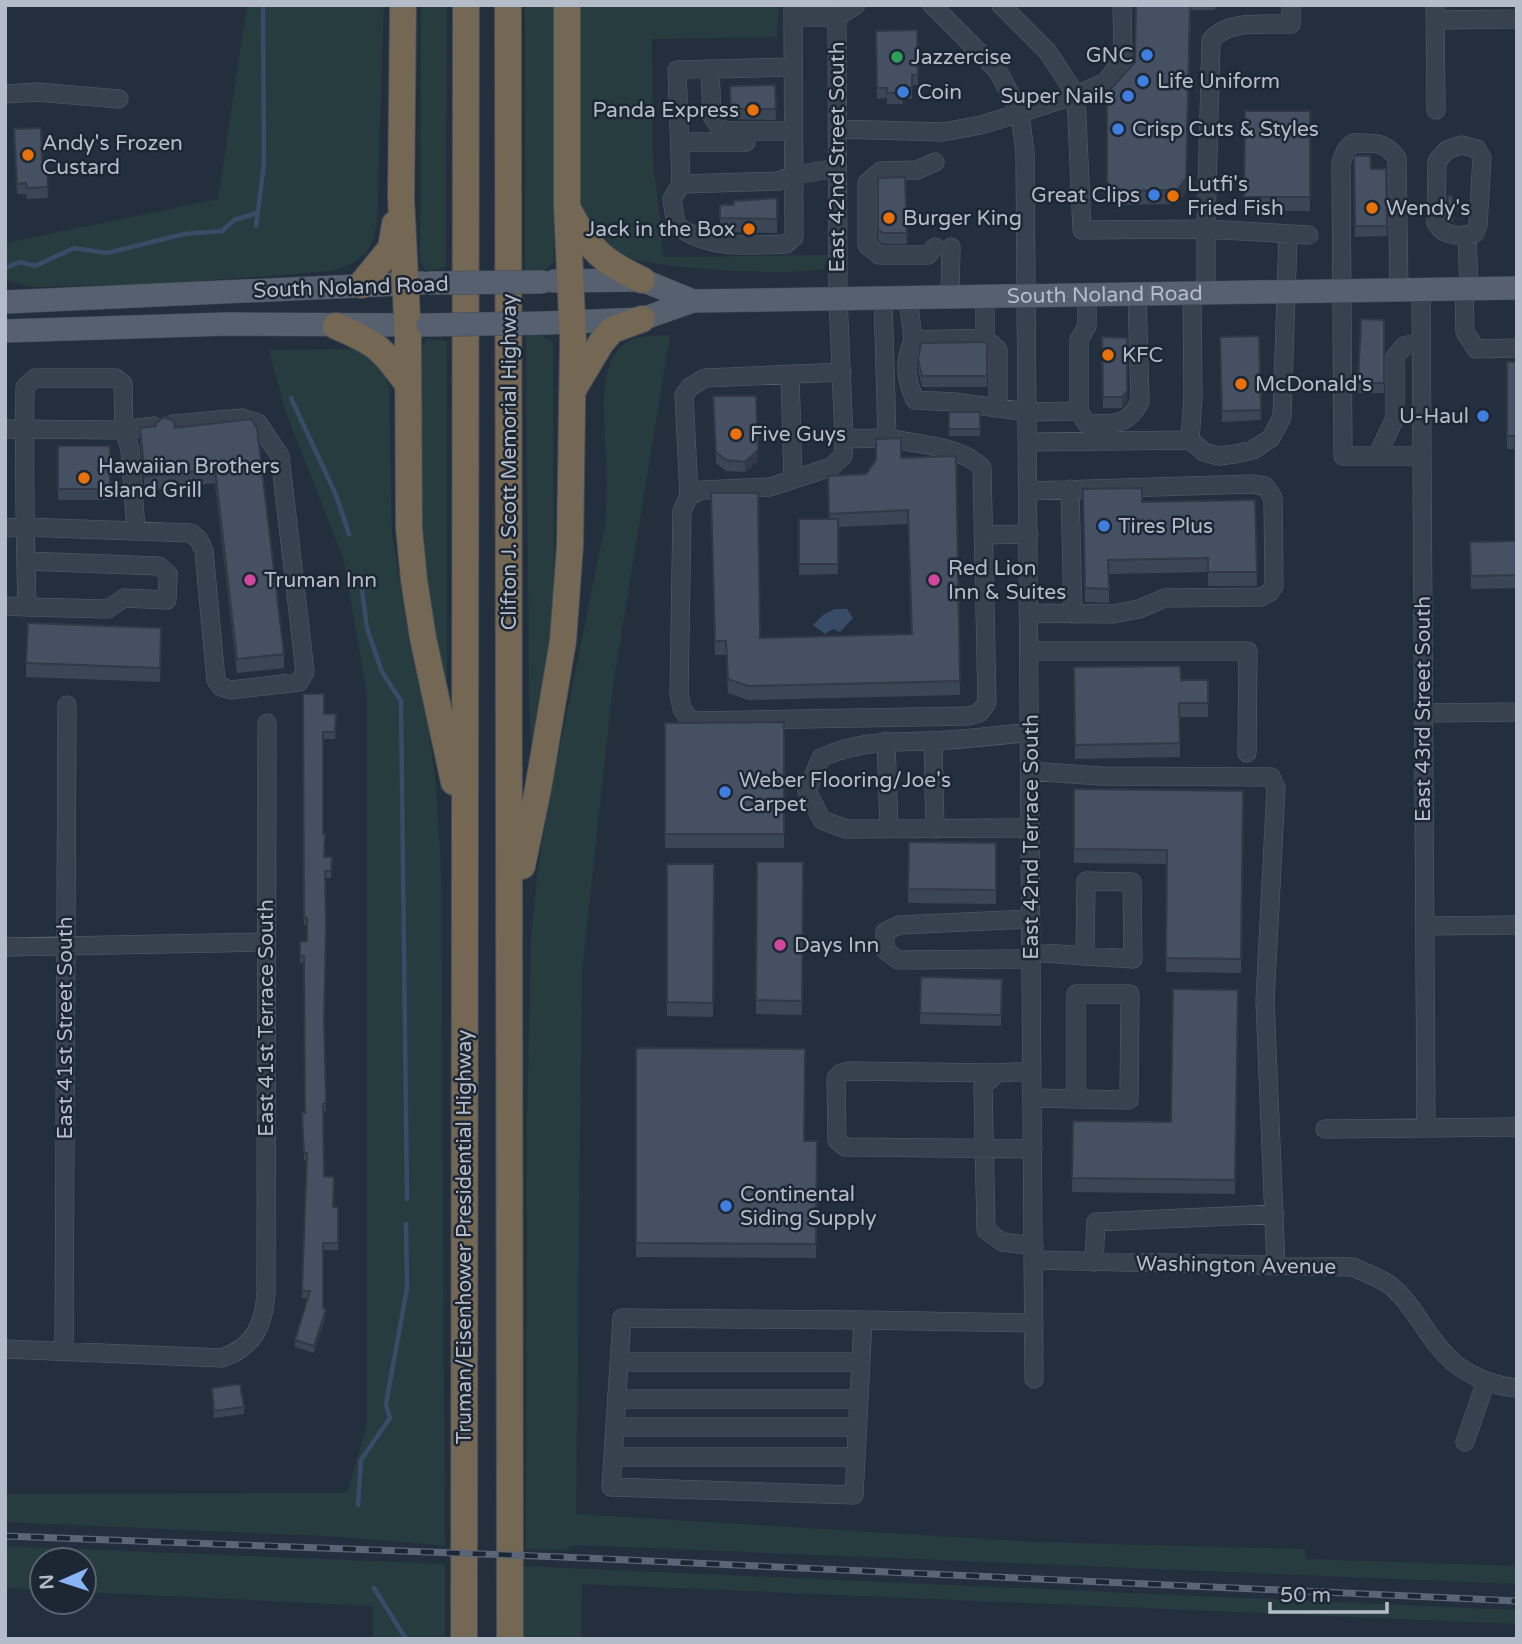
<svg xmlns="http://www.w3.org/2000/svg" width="1522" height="1644" font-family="'Varela Round',sans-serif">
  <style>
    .green { fill: #263c3f }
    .water { fill: #394c67 }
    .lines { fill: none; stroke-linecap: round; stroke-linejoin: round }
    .stream { stroke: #394c67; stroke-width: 4.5 }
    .minor-casing { stroke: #565f6c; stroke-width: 19 }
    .major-casing { stroke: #414a57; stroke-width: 24 }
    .highway-casing { stroke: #434c59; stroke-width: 28 }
    .minor { stroke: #38414e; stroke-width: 18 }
    .major { stroke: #56606e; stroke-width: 23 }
    .highway { stroke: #746855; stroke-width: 26 }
    .rail-casing { stroke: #5a6575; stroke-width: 7 }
    .rail { stroke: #1d2633; stroke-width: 4.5; stroke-dasharray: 13; stroke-linecap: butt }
    .major-bridge-casing { stroke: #414a57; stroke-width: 24; stroke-linecap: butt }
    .major-bridge { stroke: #56606e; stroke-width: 23 }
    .wall { fill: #3b4654 }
    .shaded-wall { fill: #303945 }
    .building { fill: #455162; stroke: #303945; stroke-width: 2 }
    .shop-dot { fill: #3f7fe0; stroke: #1d2633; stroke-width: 2.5 }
    .leisure-dot { fill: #2e9e5b; stroke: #1d2633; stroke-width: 2.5 }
    .food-dot { fill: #e8710a; stroke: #1d2633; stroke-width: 2.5 }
    .hotel-dot { fill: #d1479c; stroke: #1d2633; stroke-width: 2.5 }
    .labels { text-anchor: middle; stroke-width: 5; stroke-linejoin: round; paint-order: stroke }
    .poi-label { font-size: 21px; fill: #b4bcc9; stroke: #1d2633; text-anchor: start }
    .street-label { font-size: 21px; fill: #b4bcc9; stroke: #1d2633 }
  </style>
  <rect width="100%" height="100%" fill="#242f3e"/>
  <path class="green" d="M247,5h137l-7,217c-4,31 -15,39 -44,49l-160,12 -141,4 -27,-7v-37l213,-44z
    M421,5h26l-1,262 -20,4 -6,-10z
    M525,5h29v256l-8,9h-21z
    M579,5h200l-2,32 -125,2 1,119 11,99 165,-2 -5,13c-22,10 -177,0 -201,-12 -25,-13 -40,-37 -45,-63z
    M526,333l17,3 10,6 1,281 -21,149 -4,-68z
    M670,335l-57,351 -31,286 -6,542 459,28 270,7 1,10 211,7v18l-942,-39 -12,5 -37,-1 1,-430 4,-179 6,-65 10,-64 58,-287c1,-13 2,-25 2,-38 1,-34 -15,-119 16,-141 12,-10 32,-9 47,-10z
    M428,339l19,2v353l-7,-27 -18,-111 -2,-208z
    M352,349c23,7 31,16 37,38l3,146 18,114 17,73 9,64 5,85 4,677 -101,-9 -339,-15v-28l342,-1 20,-69v-730l-24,-136 -59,-151 -15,-57z
    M5,1546l440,18v75h-72l-1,-33 -288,-14v-32h-42v30l-37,-2z
    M524,1566l993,44v14l-935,-40 -1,55h-57z"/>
  <path class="water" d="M835,609h12l6,9 -13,14 -7,-3 -8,5 -12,-9 10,-10z"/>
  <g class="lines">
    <path class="stream" d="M256,226l8,-62 -1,-159
      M5,268l15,-6 15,4 39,-18 33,5 77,-19 38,-3 12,-11 23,-7
      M291,398l45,97 13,39
      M360,575l7,53 15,44 19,29 6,498
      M358,1505l3,-45 29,-42 -4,-14 21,-116 -1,-64
      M374,1588l32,51"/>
    <g class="minor-casing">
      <path id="minor" d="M932,5l66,66 22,42 5,40 9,1226
        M1001,5l46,46 29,44 6,135 124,-1v64
        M1291,5v19c-27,1 -62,-5 -80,16l-5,189 103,6
        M1435,5l1,105
        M793,17h44
        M837,17l1,281 6,141
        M837,17l19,-12
        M1435,20l82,-1
        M793,67l-116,3 4,114 -9,15 4,26c32,25 72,20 110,19l8,-7 -1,-232
        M710,69l2,47 8,12 10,3h63
        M5,94l32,-2 82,7
        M837,129l106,3 38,-7 39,-12 56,-18 30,-13 17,-23 -1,-54
        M680,142h66
        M1461,145l16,4 5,9 -4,67 -3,8c-14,4 -31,4 -39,-10l1,-62 10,-11z
        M681,184l97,-3 17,-6 42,-7
        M1467,236l2,53
        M935,247l-7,8h-49l-12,-10v-62l14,-12 36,-1 18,-8
        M1464,289l1,43 11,17 41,-1
        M1399,290l-2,-132c-13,-17 -24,-15 -44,-15l-7,7 -5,12 2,294h79
        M1421,290l5,838
        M1192,293l1,104 -3,43 14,12 15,4 16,-2 18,-4 18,-12 11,-21 6,-181
        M1087,294v32l-8,14v71l8,13c26,-1 39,4 53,-22l-3,-108
        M950,296l1,-49
        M985,296v42
        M883,297l4,141 -43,1 -1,17 -12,11 -61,20 -68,3 -13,6 -7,15 -3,183 3,15 9,12 277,-5 11,-3 8,-10 -5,-235c-20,-22 -66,-24 -95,-30
        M908,297l5,43
        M790,374l3,104
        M998,408v-58l-13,-12 -72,2c-9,23 -8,37 2,60l39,2 74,10 51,-1
        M5,429l119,1 30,-4
        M1028,442l162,-2
        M1377,456l18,-38v-61l9,-11 17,-4
        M1070,489l3,125
        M1028,491l223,-7 14,2 8,12 1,88 -4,6 -9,5 -96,1 -26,11 -26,5 -84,-1
        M689,496l-5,-101 6,-8 15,-9 137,-6
        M5,528l20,-1 166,6 8,7 5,11 12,129 5,7 10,3 68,-8 6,-10 -25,-216 -22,-33 -16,-5 -69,6
        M983,535l46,-1
        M26,561l133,5 9,8 -1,26 -43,-2 -16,11 -81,-2c-2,-74 -3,-147 -2,-220l10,-9h81l7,6 1,46 6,19 6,81
        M5,606l22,1
        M1029,651h219l-1,102
        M1423,713l94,-1
        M1030,732c-27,3 -54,6 -81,8 -46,3 -87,-2 -128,18l-14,33 15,29 24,9 185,-1
        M933,740l2,89
        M886,741l3,88
        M1030,771l71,5 170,1 5,11 -11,213 11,265
        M1031,919l-132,6 -14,7v18l13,10 134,-1
        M1425,926l92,-1
        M5,947l260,-5
        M1032,952l53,4 1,-75 46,1 1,77 -48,-3
        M1032,1071l-35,2 -14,13 3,144 16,12 32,4
        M997,1073l-147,-2 -9,2 -5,5 1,62 8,7 188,2
        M1033,1098l43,1v-105h54l-1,106 -53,-1
        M1325,1129l192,-2
        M1034,1260l319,7c12,6 28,11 38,19 23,19 34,48 54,68 17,19 46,32 72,34
        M1094,1262l2,-40 179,-8
        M863,1320l-241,-2 -11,169 243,8 9,-175 171,3
        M5,1349l217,9c32,-11 42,-33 44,-65l1,-570
        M64,1350l3,-645
        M619,1362h242
        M617,1399h242
        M615,1427h243
        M1465,1442l21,-61
        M613,1457h243"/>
    </g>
    <g class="major-casing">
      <g id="major">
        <path d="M554,281l88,-1 51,21"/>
        <path d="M5,302l417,-19"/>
        <path id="s1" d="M546,323l96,-4 51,-18 824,-13"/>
        <path d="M5,331l223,-7 196,1"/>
      </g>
    </g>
    <g class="highway-casing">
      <path id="highway" d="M403,5l-2,193 7,139 1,191 5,52 9,58 31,144
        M508,5l2,1634
        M569,211c20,39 35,51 73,69
        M361,285l30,-37 4,-24
        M336,326c40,17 46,22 71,57
        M574,388l27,-45 11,-13 30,-11
        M522,866l16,-77 25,-148 7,-95 3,-206 -6,-134v-201
        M464,1639l2,-1634"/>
    </g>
    <use href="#minor" class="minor"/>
    <use href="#major" class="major"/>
    <use href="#highway" class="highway"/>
    <g class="rail-casing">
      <path id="rail" d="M5,1536l557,21 955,44"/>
    </g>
    <use href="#rail" class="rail"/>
    <g class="major-bridge-casing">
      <path id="major-bridge" d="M429,283l114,-1
        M428,325l118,-2"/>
    </g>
    <use href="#major-bridge" class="major-bridge"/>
  </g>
  <path class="wall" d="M1136,5h79v5h-24l-5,182 -9,12 -61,1 -9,-9v-103l28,-31z
    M917,30l1,55h-6v14h-9v5h-16v-6l-10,1 -1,-68z
    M775,85l1,35 -45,-1 -1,-33z
    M1245,111h65v100h-66z
    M14,140l28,20 5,-1 1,39 -21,1 -1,-5h-9z
    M1354,156l17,13h15l1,67 -32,1z
    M905,177l2,67h-24l-5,-4v-62z
    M1448,196h4l1,26 -6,-3z
    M777,198v35l-57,-1v-27h14z
    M1384,320v73h-26v-10z
    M1259,336l2,84 -39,2 -2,-85z
    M1102,337l25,64 -5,7h-19z
    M987,344v43h-65l-4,-17v-11z
    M1507,362h10v226l-46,1 -1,-47 45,-1v-92h-8z
    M713,396l45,65 -13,11 -19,-1 -10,-8z
    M949,412h31v24h-31z
    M251,419l33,235v14l-47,5 -22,-190 -70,8 -5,-49v-14h35z
    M58,446h52v54h-52z
    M956,456l4,239 -212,5 -20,-7 -2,-38h-11l-4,-147 49,130 151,-4 -3,-110 -70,3v47l-39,1v-56h30l-1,-43 38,-2 35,-16z
    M1083,489l59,13 113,-2 2,86h-49v-14l-99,2v29l-24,-1z
    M161,642l-1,40 -134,-5v-14z
    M1074,667l107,13h27v37h-28v40l-105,2z
    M303,694l21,20 12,7 -1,18h-12v95l2,23h7l-1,21h-6l-1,145 2,88h-3l1,65 9,31h5v43h-15v58l3,8 -12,37 -19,-6v-7l13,-42h-6l5,-138h-3l-2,-47h3l-1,-150h-4v-14l7,-8v-16h-3z
    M784,722v126h-119v-125z
    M1074,789l169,2 -2,182 -75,-1 1,-108 -93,-1z
    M909,842l87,1v61l-88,-1z
    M757,862h46l-1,153 -46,-1z
    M667,864h47l-1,153 -46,-1z
    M921,977l81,2 -1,47 -81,-2z
    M1238,990l-3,204 -163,-2 1,-71 98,1z
    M636,1048l168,93h13l-1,117 -180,-1z
    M212,1388l32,19v7l-30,4z"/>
  <path class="shaded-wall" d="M1191,5l-5,187 -9,12v-14z
    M1127,391v10l-5,7v-11z
    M758,450v11l-13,11v-10z
    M326,1309v7l-12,37v-7z"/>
  <path class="building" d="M1136,5h54l-4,173 -9,12 -61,1 -9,-9v-89l28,-31z
    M917,30l1,45h-6v13h-9v5h-16v-5h-10l-1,-57z
    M775,85l1,24h-45l-1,-23z
    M1245,111h65v86h-66z
    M41,128l1,32 5,-1 1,28 -21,1 -1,-5 -9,1 -3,-55z
    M1354,156h16l1,13h15l1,57h-32z
    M905,177l2,56h-24l-5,-4v-51z
    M1448,196h4l1,22 -6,-2z
    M777,198v21l-57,-1v-13h14v-4z
    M1361,319l23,1v63h-26z
    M1259,336l2,74 -39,1 -2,-74z
    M1102,337l25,1v53l-5,6h-19z
    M984,342l3,2v32h-65l-4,-17 3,-16z
    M1507,362h10v213l-46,1 -1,-34 45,-1v-105h-8z
    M713,396h43l2,54 -13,12 -19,-2 -10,-8z
    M949,412h31v17h-31z
    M164,417l10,4 1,7 76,-9 6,9 27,226 -47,5 -22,-190 -70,8 -5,-49 16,-2v-3z
    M901,438v20l55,-2 4,225 -212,5 -20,-7 -2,-38h-11l-4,-148h47l2,145 152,-4 -4,-124 -79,4 -1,-38 38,-2 10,-14v-21z
    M58,446h52v43h-52z
    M1142,488v14l113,-2 2,72h-49v-14l-100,2 1,29 -24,-1 -2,-99z
    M799,519h39v45h-39z
    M28,623l133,5 -1,40 -134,-5z
    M1180,666l1,14h27v23h-29l1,40 -105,2 -1,-78z
    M303,694h21v20h12l-1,18h-12v102h2l-1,23h8l-1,14h-6l1,55 -2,94 2,83 -3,1 1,72 10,1 -1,30h5v36h-15v65l3,1 -12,37 -19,-6 15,-49h-8l5,-138h-3l-2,-40h3l-1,-157h-4v-14l7,-1v-23h-3z
    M784,722v112h-119v-111z
    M1074,789l169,2 -2,168 -75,-1 1,-108 -93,-1z
    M909,842l87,1v47l-88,-1z
    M757,862h46l-1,139 -46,-1z
    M667,864h47l-1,139 -46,-1z
    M921,977l81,2 -1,36 -81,-2z
    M1173,989l65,1 -3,190 -163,-2 1,-57 98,1z
    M636,1048l169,1 -1,92h13l-1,103 -180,-1z
    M240,1384l4,23 -30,4 -2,-23z"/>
  <g class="shop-dot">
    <circle cx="1147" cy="55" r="7"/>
    <circle cx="1143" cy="81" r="7"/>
    <circle cx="903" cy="92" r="7"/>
    <circle cx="1128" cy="96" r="7"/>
    <circle cx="1118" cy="129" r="7"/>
    <circle cx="1154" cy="195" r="7"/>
    <circle cx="1483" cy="416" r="7"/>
    <circle cx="1104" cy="526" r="7"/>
    <circle cx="725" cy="792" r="7"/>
    <circle cx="726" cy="1206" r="7"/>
  </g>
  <circle class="leisure-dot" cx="897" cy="57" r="7"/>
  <g class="food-dot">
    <circle cx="753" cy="110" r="7"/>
    <circle cx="28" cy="155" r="7"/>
    <circle cx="1173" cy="196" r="7"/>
    <circle cx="1372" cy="208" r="7"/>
    <circle cx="889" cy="218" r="7"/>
    <circle cx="749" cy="229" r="7"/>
    <circle cx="1108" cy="355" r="7"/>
    <circle cx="1241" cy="384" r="7"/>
    <circle cx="736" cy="434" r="7"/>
    <circle cx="84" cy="478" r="7"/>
  </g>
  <g class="hotel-dot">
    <circle cx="250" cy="580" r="7"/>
    <circle cx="934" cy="580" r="7"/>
    <circle cx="780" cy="945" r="7"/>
  </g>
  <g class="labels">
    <g class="poi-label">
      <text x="1133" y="62" text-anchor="end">GNC</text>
      <text x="911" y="64">Jazzercise</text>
      <text x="1157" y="88">Life Uniform</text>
      <text x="917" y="99">Coin</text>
      <text x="1114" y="103" text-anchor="end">Super Nails</text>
      <text x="739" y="117" text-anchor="end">Panda Express</text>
      <text x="1132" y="136">Crisp Cuts &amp; Styles</text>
      <text x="42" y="150">Andy's Frozen<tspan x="42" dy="24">Custard</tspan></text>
      <text x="1187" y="191">Lutfi's<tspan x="1187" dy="24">Fried Fish</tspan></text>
      <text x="1140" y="202" text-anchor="end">Great Clips</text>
      <text x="1386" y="215">Wendy's</text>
      <text x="903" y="225">Burger King</text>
      <text x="735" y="236" text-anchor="end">Jack in the Box</text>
      <text x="1122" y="362">KFC</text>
      <text x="1255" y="391">McDonald's</text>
      <text x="1469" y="423" text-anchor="end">U-Haul</text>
      <text x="750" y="441">Five Guys</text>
      <text x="98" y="473">Hawaiian Brothers<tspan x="98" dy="24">Island Grill</tspan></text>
      <text x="1118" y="533">Tires Plus</text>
      <text x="948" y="575">Red Lion<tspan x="948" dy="24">Inn &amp; Suites</tspan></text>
      <text x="264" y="587">Truman Inn</text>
      <text x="739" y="787">Weber Flooring/Joe's<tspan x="739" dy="24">Carpet</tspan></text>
      <text x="794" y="952">Days Inn</text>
      <text x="740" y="1201">Continental<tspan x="740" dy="24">Siding Supply</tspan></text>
    </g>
    <g class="street-label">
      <text transform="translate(837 157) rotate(-90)" y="7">East 42nd Street South</text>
      <text transform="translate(351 287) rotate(-2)" y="7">South Noland Road</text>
      <text dy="7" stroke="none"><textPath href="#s1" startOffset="562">South Noland Road</textPath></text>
      <text transform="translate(509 462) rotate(-90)" y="7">Clifton J. Scott Memorial Highway</text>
      <text transform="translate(1423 709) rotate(-90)" y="7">East 43rd Street South</text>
      <text transform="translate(1031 837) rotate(-90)" y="7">East 42nd Terrace South</text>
      <text transform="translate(266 1018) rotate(-90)" y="7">East 41st Terrace South</text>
      <text transform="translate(65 1028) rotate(-90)" y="7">East 41st Street South</text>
      <text transform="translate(464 1237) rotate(-90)" y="7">Truman/Eisenhower Presidential Highway</text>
      <text transform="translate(1236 1265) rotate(1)" y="7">Washington Avenue</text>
    </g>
  </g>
  <rect width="1522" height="1644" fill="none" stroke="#b4bcc9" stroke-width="14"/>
  <g transform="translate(63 1581) rotate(267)"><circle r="33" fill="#1d2633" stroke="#59626f" stroke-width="2"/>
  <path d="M0-5L12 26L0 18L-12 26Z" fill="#8ab4f8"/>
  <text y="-10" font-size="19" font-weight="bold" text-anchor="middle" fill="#b4bcc9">N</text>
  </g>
  <path d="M1270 1602v10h117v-10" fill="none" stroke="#b4bcc9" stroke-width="3.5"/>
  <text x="1280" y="1602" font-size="21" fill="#b4bcc9" stroke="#1d2633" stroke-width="5" paint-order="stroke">50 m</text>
</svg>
